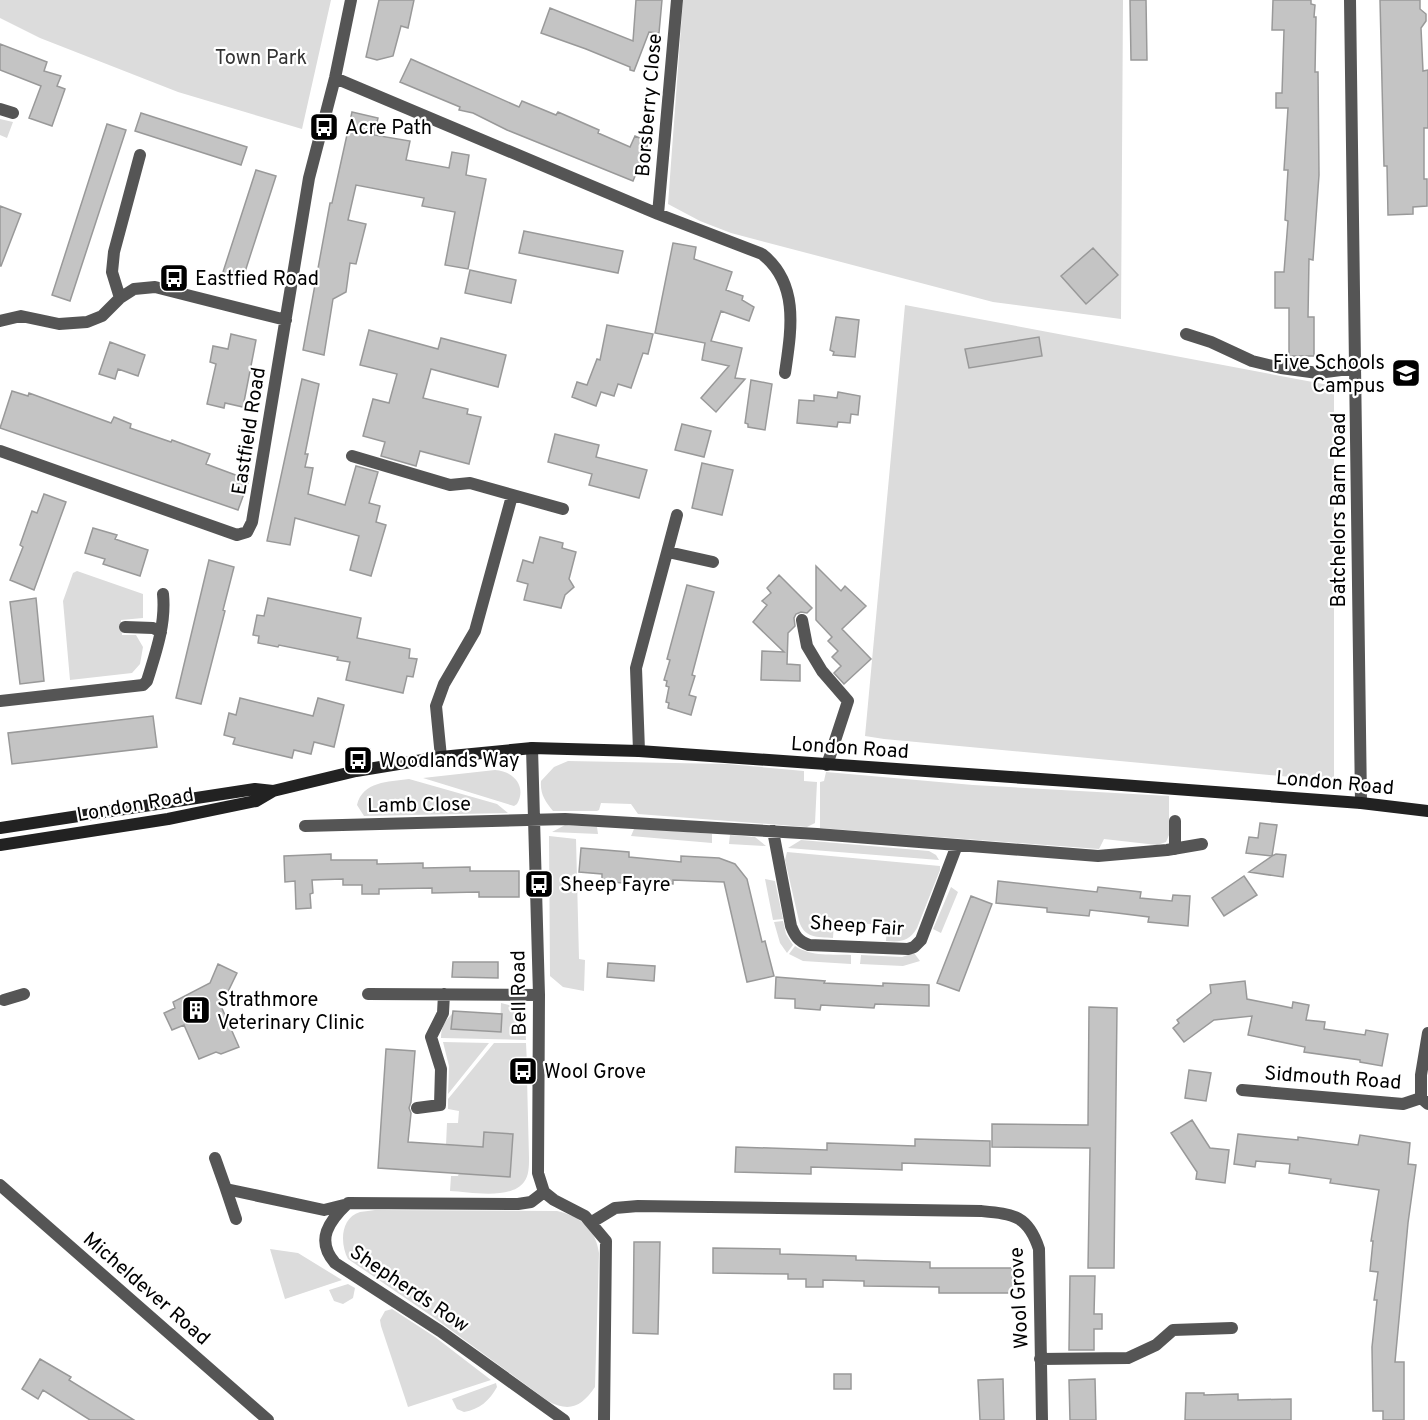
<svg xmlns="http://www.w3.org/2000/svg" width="1428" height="1420" font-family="Overpass,sans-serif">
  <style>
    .green { fill: #dcdcdc }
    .building { fill: #c4c4c4; stroke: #999; stroke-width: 1.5 }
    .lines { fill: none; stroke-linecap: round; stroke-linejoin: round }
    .street { stroke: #555; stroke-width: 12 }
    .secondary { stroke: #222; stroke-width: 12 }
    .labels { text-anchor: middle; stroke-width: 4.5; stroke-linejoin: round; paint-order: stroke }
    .park-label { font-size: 20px; fill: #333; stroke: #fff }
    .street-label { font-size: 20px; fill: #000; stroke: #fff }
    .poi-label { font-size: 20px; fill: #000; stroke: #fff; text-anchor: start }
  </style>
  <rect width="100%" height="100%" fill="#fff"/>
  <path class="green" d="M0,0h331l-29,129 -124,-37 -138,-54 -40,-20z
    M683,0h440l-2,319 -128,-17 -262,-69 -31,-12 -32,-17z
    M0,119l13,3 -6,16 -7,-3z
    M905,305l429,81v395l-450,-42 -19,-3z
    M77,571l66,23v24l-22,2 1,15h14l7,12 -3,17 -8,9 -62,7 -7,-79 10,-28z
    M568,761l159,3 77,7v10l13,1 -2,41 -8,4 -169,-13 -7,-10 -30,-1 -2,7 -2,1h-44c-8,-10 -13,-17 -12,-30l13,-14z
    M495,770c19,1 32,17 22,34l-3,2 -91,-28z
    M826,772l147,13 196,11v39l-3,7 -9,3 -53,-6 -5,10 -279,-21v-46l4,-1z
    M409,779l88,25 11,9 -144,3 -7,-11c6,-24 31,-23 52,-26z
    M565,825l32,2 1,7 -46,-2z
    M639,828l73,6v9l-81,-7 3,-7z
    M730,835l25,2 11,9 -37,-2z
    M549,836l27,3 3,120 6,1 -1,31 -21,-4 -13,-11z
    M801,840l128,11 7,4 3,5 -151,-12z
    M787,852l153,14v4l-23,58c-8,14 -17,14 -31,13l1,-16 -53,-3 -1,16c-16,-1 -29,0 -34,-17l-14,-61z
    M765,879l10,2 8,38 -10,1z
    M951,887l7,5 -17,41 -8,-4z
    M783,921l3,13 7,11 -6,8 -7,-10 -6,-21z
    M795,946c16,11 38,8 56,9v9l-48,-3 -14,-7z
    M914,953l6,8 -17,5 -43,-2 1,-9 41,2z
    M501,1003l16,4 -3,4 11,12 1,17 -85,-2c0,-11 4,-17 11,-24v15l48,3z
    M443,1042l46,1 -41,51 1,-28z
    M494,1043h32l1,21h-7v14h7l2,80c0,8 0,18 -5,24 -13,18 -54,10 -74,9l1,-15h7l1,-3 54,-39 -28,-2 -2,15 -37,-2 1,-22h11l1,-12 -11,-2v-10z
    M375,1210l182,1c23,5 39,18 42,42l-4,134c-13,19 -25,26 -47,14l-115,-84 -85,-58c-8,-15 -8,-41 12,-47 5,-1 11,-1 15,-2z
    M270,1249l28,4 44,27 -57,19z
    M348,1284l7,4 -2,10 -10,6 -9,-3 -5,-11z
    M392,1309l43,28 56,43 -83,27 -27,-81 -1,-6 5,-9z
    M496,1383l1,4c-8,14 -17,22 -33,25l-7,-3 -5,-10z"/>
  <path class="building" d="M379,0h35l-6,28 -7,-2 -8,30 -16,4 -11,-3z
    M636,0h26l-3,33 -10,-1 -15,39 -4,-1v-3l-44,-18 -45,-16 9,-25 83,33z
    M1130,0h16l1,60h-16z
    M1273,0h38v4l4,1 -1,12h2l-1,55h3l1,103 -6,85 -4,-1 -1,58h6v39h-25v-48h-14v-36h9l4,-51 -3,-1 3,-50h-4l4,-62h-12v-15h6l2,-63h-12z
    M1380,0h40v9l6,5v7l-5,7 2,43 5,-1v58h-4v51h3v27l-14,1v7l-25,1 -1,-49h-3z
    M0,44l47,18 -3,9 17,5 -4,10 8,3 -13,37 -23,-8 12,-32 -41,-16z
    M411,59l108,48 3,-6 34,14 2,-3 41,18 -1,3 32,14 5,-11 14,6 -16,39 -126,-51 -34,-17 -14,-3 1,-3 -60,-25z
    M352,112l26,6 -4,17 36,6 -4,19 43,8 3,-16 17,3 -3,20 20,4 -18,90 -23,-4 10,-53 -33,-6 2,-8 -68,-13 -8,35 18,4 -10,40 -6,-1 -4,29 -13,7 -9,56 -21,-5 27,-147h2z
    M141,113l106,34 -6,18 -106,-34z
    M107,124l19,6 -56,171 -18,-6z
    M256,170l20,6 -33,102 -20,-6z
    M0,206l21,8 -20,52h-1z
    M524,231l99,20 -5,22 -99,-20z
    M673,243l23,4 -2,12 38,13 -6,18 17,6 -1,4 12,7 -5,14 -28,-10 -10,30 31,7 -7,30 10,1 -29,33 -15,-14 28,-32 -27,-6 3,-17 -50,-10z
    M1093,248l25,27 -32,29 -25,-28z
    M470,270l46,10 -5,23 -46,-10z
    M836,317l23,3 -4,37 -22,-2 1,-3 -4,-2z
    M607,325l46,9 -5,20 -5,-1 -12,35 -13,-4 -4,12 -13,-4 -5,14 -24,-9 5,-15 10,3 10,-26 3,1z
    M369,330l69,19 3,-11 65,17 -8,32 -67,-18 -8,29 45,11 -1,5 14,3 -12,47 -49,-13 -4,15 -35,-10 4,-14 -22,-6 10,-37 16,4 8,-29 -37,-9z
    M231,334l25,6 -13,67 -18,-4 -1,5 -17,-4 9,-40 -6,-2 3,-16 15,3z
    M1039,337l3,19 -73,12 -4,-19z
    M110,342l35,13 -7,21 -20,-7 -3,10 -16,-5z
    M302,379l17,5 -14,70h3l-3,13 8,1 -5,26 37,11 11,-39 22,6 -9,31 11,3 -4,16 10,3 -15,51 -21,-6 9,-34 -64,-18 -5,27 -23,-4z
    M751,380l21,4 -7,46 -17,-3v-3l-3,-1z
    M12,391l16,5 1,-3 82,30 3,-6 17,7 -1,4 41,14 1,-2 38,14 -4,10 43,16 -11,30 -238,-82z
    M838,392l22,4 -2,19 -7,-1 -1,9 -12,-1 -1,5 -40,-4 2,-23 15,1v-6l23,3z
    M682,424l29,7 -7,26 -29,-7z
    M555,434l44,11 -3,12 51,13 -8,28 -50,-13 3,-11 -44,-12z
    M702,463l31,7 -11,45 -30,-7z
    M44,494l22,8 -32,88 -24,-10 13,-33 -3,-2 12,-34 5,2z
    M93,528l24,7 -2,4 33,11 -8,26 -37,-12 2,-5 -20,-6z
    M540,537l23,6 -1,5 14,4 -7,27 5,8 -9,8 -4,13 -37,-8 4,-16 -11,-3 6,-21 10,3z
    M209,560l25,7 -11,43 2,1 -24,93 -25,-6z
    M816,566l25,25 4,-5 21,20 -24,23 29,30 -27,25 -10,-11 7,-7 -9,-9 6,-6 -10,-10 4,-4 -16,-17z
    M779,575l33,33 -5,5 -6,-1 -5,2 -2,4 1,8 -7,7 -1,31 13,1v16l-39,-1 1,-29 22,1 -31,-30 14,-17 -5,-4 9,-8 -4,-5z
    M687,585l27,7 -22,83 3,1 -6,19 7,2 -5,18 -23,-7 1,-5 -3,-1 3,-15 -3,-1 1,-5 -3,-1 6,-20 -3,-1z
    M36,598l8,83 -24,3 -10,-82z
    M268,598l93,20 -4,20 53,11 -1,9 8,1 -4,18 -6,-1 -4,17 -57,-13 4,-18 -13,-2 1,-3 -59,-12 -1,2 -20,-4 1,-7 -6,-1 4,-20 7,1z
    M240,698l73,18 5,-18 26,7 -10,42 -20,-5 -3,12 -17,-4 -2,8 -59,-14 2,-6 -11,-3 5,-22 7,2z
    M153,716l4,31 -145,17 -4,-31z
    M1260,823l17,2 -5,31 4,-2 10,1 -3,22 -34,-5 23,-16 -26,-3 3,-16 9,1z
    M581,848l48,4v5l52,5v-6l38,2 16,6 12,15 15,63 3,-1 9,35 -27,6 -23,-100 -51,-2v4l-51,-5v4l-20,-2v-7l-23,-2z
    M331,854v6h46v4l46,-1v5l47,-1v4h49v26h-40v-5l-47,1v-5l-53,1v5h-17v-9h-19v-6l-31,1 1,13 -3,1 1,14 -15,1 -1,-28 -10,1 -1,-26z
    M1244,876l13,19 -33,21 -12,-18z
    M998,881l99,11 1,-5 43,5 -1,6 32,3 1,-6 17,1 -2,30 -40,-4 1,-5 -32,-4 -27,-3 -1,6 -42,-4v-4l-51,-5z
    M971,896l21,8 -33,87 -22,-8z
    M453,962h45v16l-46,-1z
    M608,963l47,3 -1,15 -47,-4z
    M218,964l19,9 -16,33 18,41 -18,7 -5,-2 -17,7 -15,-34 -12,5 -8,-17 11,-5 -2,-6 37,-19z
    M776,977l49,4 -1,2 59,3v-3l46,2v21l-54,-2 -1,4 -53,-3 -1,5 -25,-2v-9l-20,-1z
    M1245,981l2,18 45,9 1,-6 16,3 -3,15 19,2 -1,7 41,6 1,-5 22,4 -6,32 -22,-4v-2l-56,-8 1,-5 -57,-12 4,-19 -38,4 -30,22 -11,-14 6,-5 -2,-3 34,-27 -1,-8z
    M1089,1007l28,1 -3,260h-26l2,-120 -98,-1v-23l96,1z
    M453,1011l49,3 -1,18 -50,-3z
    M386,1049l29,2 -4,51 -2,6 2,5 -3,29 75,5 1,-15 29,2 -3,43 -132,-9z
    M1189,1070l22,3 -5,28 -21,-3z
    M1192,1120l18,28 19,2 -4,33 -29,-4 1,-7 -26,-39z
    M1238,1134l60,6v-3l60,8 2,-10 50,8 -2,21 8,1 -8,58 -13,139h9v58h-21v-9h-10l-1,-64 5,-47h-3l4,-28 -8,-1 3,-30h-2l8,-51 -49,-7 1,-4 -42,-6 1,-9 -34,-3 -1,6 -21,-3z
    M915,1139l75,2v25l-88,-3v7l-91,-3v7l-76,-2 1,-25 91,3v-7l88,3z
    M634,1242h26l-2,92 -25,-1z
    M713,1248l67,1v5l76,2v4l74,2v6h82l1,25h-74v-6l-75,-1v-5l-41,-1v7h-17v-8h-18v-5l-75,-1z
    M1070,1276h25l-1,38h8v15h-8v21h-25z
    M40,1359l31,18 -2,3 65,40h-44l-47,-30 -5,9 -16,-10z
    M834,1374h17v15h-17z
    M1003,1379l1,41h-24l-2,-40z
    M1095,1379l1,41h-26l-1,-40z
    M1186,1393h18v2l34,-1v6l53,-1v21h-106z"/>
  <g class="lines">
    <path class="street" d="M1350,0l11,803
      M335,78l323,136 104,40c38,30 29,77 23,119
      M0,109l13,4
      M658,214l19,-214
      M120,298l-8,-26 2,-20 26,-97
      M0,321l21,-5 38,8 28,-2 15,-6 18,-18 14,-9 21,-2 131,33
      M1186,334l25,8 41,19 29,7 37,5 38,-5
      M0,451l237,84 10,-3 5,-10 57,-344 26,-100 16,-78
      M352,456l98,29 20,-2 93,26
      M668,552l45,10
      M802,620l5,26 15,25 26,30 -21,64
      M125,627l28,1 8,4
      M0,701l143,-16 4,-4c9,-29 19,-57 16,-87
      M532,748l7,247 -1,178 6,19 10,8 31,16 21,25 -2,179
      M639,751l-3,-83 41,-153
      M441,757l-5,-51 8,-22 31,-53 37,-135
      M1175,821v28
      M305,826l260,-7 252,15 281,22 69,-6 35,-6
      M773,831l18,95c4,10 7,15 18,19l99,4 6,-2 7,-7 36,-95
      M368,994l171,1
      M4,1000l20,-6
      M1428,1033l-7,42v23l7,6
      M1242,1090l161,14 18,-6
      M417,1108l23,-3 1,-36 -10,-32 12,-24 1,-19
      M215,1158l11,31 98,21 20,-5
      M0,1185l268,235
      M226,1189l10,30
      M544,1192l-13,10 -13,2 -170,-1c-19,18 -33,37 -13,60l105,68 124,89
      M592,1222l23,-14 23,-2 343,5c32,3 47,4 58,38l3,171
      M1040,1359l88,-1 28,-13 17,-15 59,-2"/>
    <path class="secondary" d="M0,828l255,-39 18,2
      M0,845l168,-26 88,-18 17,-10 83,-20 85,-14 91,-9 107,3 429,30 293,22 67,8"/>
  </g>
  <defs>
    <g id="bus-square" transform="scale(1.5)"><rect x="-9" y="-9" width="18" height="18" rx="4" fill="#000" stroke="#fff"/><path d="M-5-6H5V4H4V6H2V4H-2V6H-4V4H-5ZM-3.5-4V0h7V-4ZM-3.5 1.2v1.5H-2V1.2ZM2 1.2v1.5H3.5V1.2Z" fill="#fff"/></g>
    <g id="school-square" transform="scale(1.5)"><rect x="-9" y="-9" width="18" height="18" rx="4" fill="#000" stroke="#fff"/><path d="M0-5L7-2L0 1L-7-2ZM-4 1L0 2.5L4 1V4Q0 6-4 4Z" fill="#fff"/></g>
    <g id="building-square" transform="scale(1.5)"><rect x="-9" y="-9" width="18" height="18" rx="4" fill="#000" stroke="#fff"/><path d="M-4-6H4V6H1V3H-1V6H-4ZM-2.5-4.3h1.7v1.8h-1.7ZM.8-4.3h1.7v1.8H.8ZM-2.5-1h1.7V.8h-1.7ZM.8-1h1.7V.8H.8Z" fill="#fff"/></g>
  </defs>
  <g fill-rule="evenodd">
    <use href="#bus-square" x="324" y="127"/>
    <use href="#bus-square" x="174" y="278"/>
    <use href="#school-square" x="1406" y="373"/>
    <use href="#bus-square" x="358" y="760"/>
    <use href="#bus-square" x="539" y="884"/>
    <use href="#building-square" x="196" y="1010"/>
    <use href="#bus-square" x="523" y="1071"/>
  </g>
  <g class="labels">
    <g class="park-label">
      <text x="261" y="64">Town Park</text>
    </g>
    <g class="street-label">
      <text transform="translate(648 105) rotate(-85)" y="7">Borsberry Close</text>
      <text transform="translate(248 431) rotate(-81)" y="7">Eastfield Road</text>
      <text transform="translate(1338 510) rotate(-90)" y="7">Batchelors Barn Road</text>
      <text transform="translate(850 747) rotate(4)" y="7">London Road</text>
      <text transform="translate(1335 782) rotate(5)" y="7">London Road</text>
      <text transform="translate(135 804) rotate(-10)" y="7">London Road</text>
      <text transform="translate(419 804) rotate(-1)" y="7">Lamb Close</text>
      <text transform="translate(857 925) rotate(4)" y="7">Sheep Fair</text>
      <text transform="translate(518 993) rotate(-91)" y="7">Bell Road</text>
      <text transform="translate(1333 1077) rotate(4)" y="7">Sidmouth Road</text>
      <text transform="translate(147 1288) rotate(41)" y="7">Micheldever Road</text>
      <text transform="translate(410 1288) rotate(34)" y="7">Shepherds Row</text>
      <text transform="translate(1018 1298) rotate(-93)" y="7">Wool Grove</text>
    </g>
    <g class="poi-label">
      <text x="345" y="134">Acre Path</text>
      <text x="195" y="285">Eastfied Road</text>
      <text x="1385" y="369" text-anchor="end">Five Schools<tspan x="1385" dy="23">Campus</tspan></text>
      <text x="379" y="767">Woodlands Way</text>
      <text x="560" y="891">Sheep Fayre</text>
      <text x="217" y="1006">Strathmore<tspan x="217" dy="23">Veterinary Clinic</tspan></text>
      <text x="544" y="1078">Wool Grove</text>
    </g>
  </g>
</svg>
